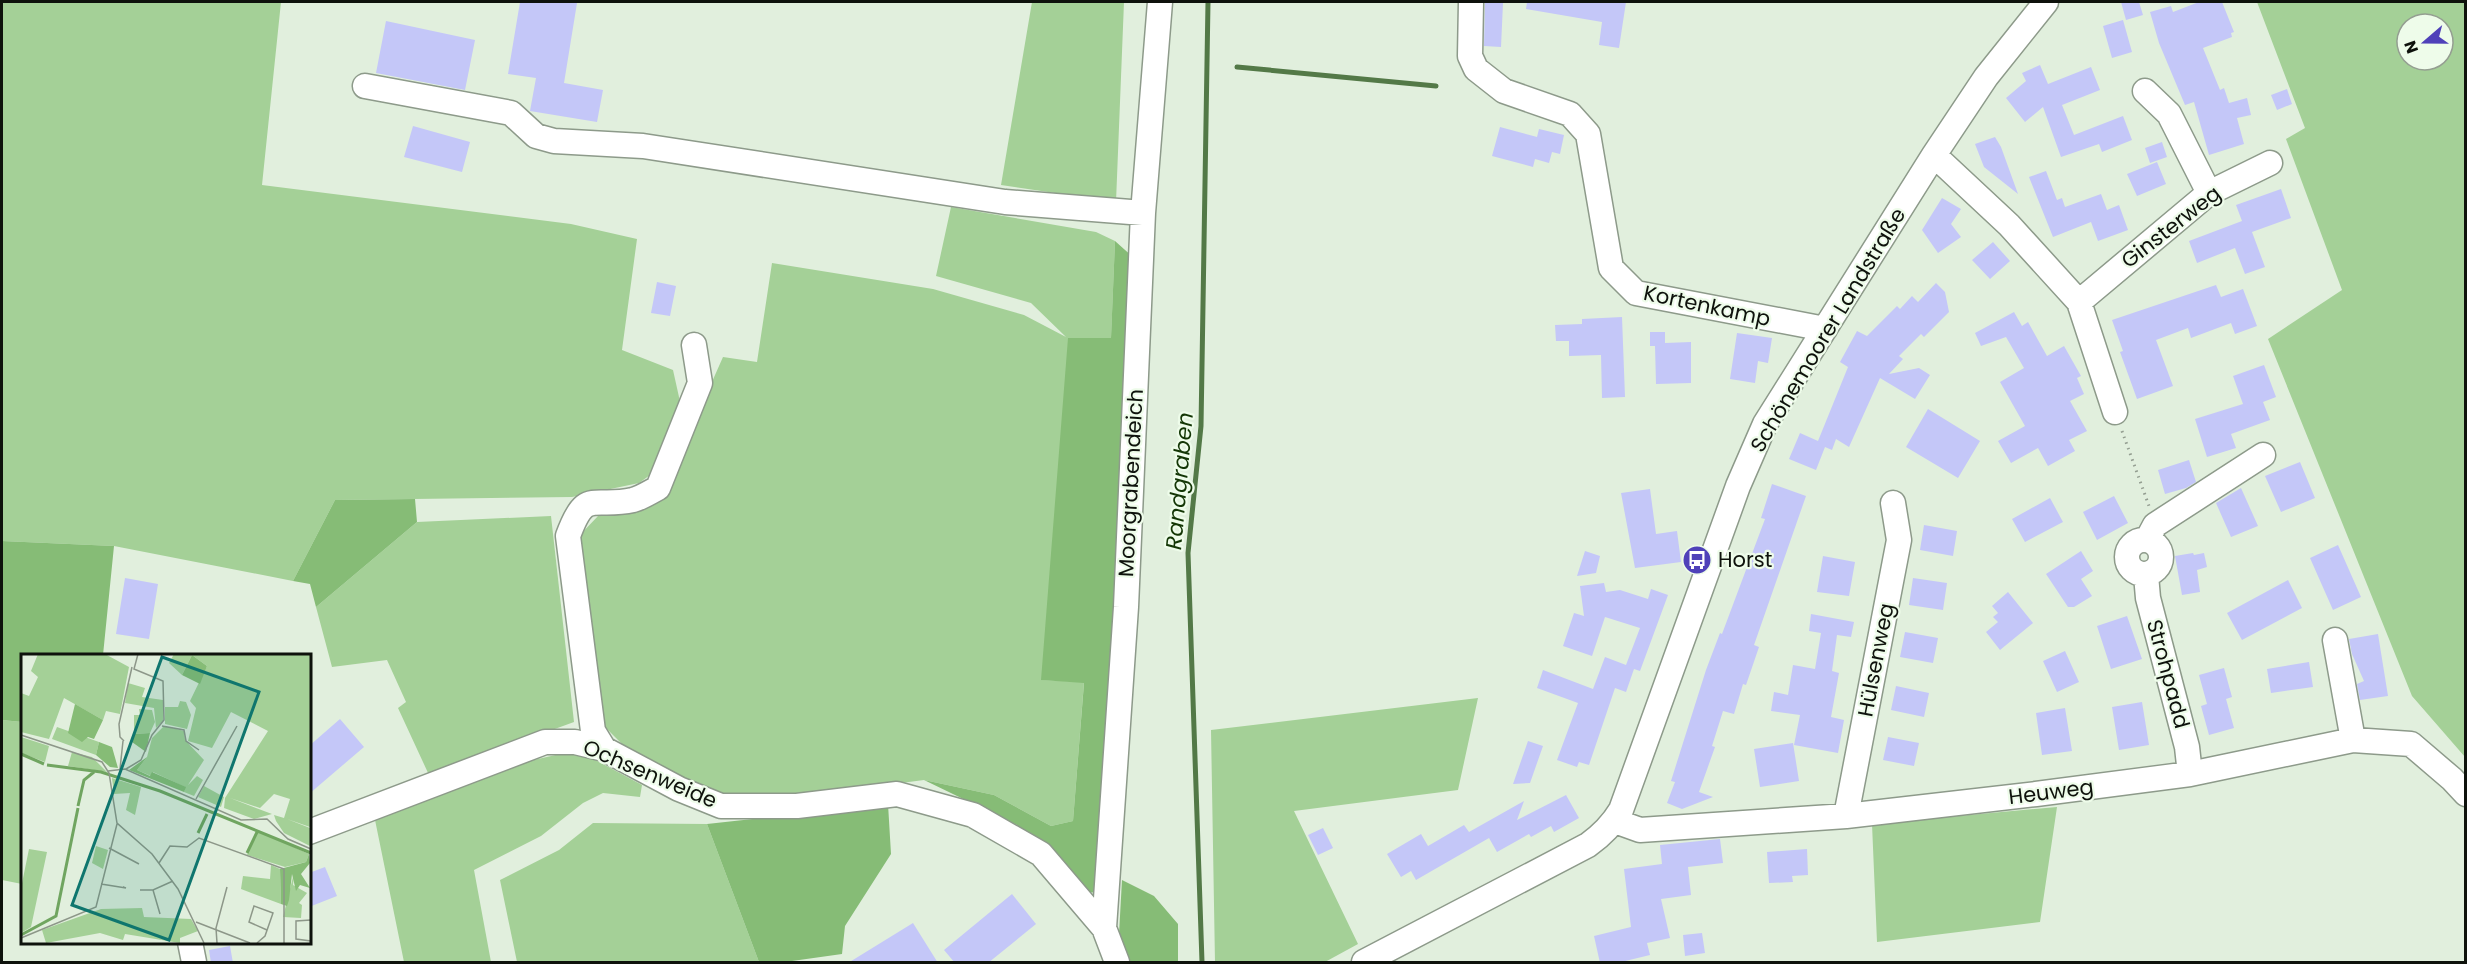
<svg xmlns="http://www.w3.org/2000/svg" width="2467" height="964" font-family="Poppins,sans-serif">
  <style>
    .green { fill: #a4d097; fill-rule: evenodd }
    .forest { fill: #86bc76 }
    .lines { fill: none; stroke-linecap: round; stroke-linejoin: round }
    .stream { stroke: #537947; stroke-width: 5 }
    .building { fill: #c4c7f8 }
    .minor-casing { stroke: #8d9a8a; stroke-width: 27 }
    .path { stroke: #949e91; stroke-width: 3; stroke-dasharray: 1.5 4.5; stroke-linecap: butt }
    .minor { stroke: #fff; stroke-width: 24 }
    .labels { text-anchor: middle; stroke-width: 4.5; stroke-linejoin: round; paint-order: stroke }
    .street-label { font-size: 21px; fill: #0e120c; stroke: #eefcea }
    .poi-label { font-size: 21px; fill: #0e120c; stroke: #eefcea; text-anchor: start }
    .water-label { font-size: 22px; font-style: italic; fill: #133605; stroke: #eefcea }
    .inset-river { fill: none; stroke: #70a560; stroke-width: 3 }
    .inset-road { fill: none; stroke: #8d9789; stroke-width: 1.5 }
    .view { fill: #0f766e; fill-opacity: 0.15; stroke: #0f766e; stroke-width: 3 }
    .inset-edge { fill: none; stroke: #0e120c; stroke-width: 3 }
  </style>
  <rect width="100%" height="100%" fill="#e1efdd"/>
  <path class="green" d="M2,2h279l-19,183 309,39 66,15 -15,111 51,20 8,36 -24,64 -18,13 -67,14 -237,3 -42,81 -179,-35 -112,-5z
    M1032,2h92l-8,200 -115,-17z
    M2257,2h208v755l-53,-61 -144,-357 74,-49 -56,-151 19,-11zM2407,24h36v36h-36z
    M951,207l145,25 19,9 -4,98 -42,-1 -27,342 42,2 -11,139 -22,5 -57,-31 -70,-15 -138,18 -44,-1 -41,-8 -33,-15 -46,-30 -21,-21 -22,-187 19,-20 42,-9 20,-8 63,-142 34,5 15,-99 161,26 91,26 42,22 -35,-34 -95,-27z
    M551,516l23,206 -145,53 -31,-67 8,-6 -19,-42 -55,7 -16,-60 101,-85z
    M1478,698l-20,92 -164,21 64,133 -33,18h-110l-4,-232z
    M2,720l20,2v162l-20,-4z
    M560,754l28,2 54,29 -2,12 -37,-4 -20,10 -42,33 -67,34 17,92h-87l-30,-147 133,-49z
    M2057,807l-17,115 -163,20 -5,-118z
    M593,823l114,1 52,138h-242l-17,-82 59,-30z"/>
  <path class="forest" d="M1115,241l19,17 -34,635 -14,-1 -26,-30 -43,-37 -93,-45 70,15 57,31 22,-5 11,-138 -43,-3 27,-342h43z
    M415,499l2,23 -101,85 -6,-23 -17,-3 42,-81z
    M2,541l112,5 -11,109h-81v67l-20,-2z
    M888,804l3,50 -46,72 -3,28 -57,8h-26l-52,-138z
    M1122,880l32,16 24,28v38h-49l-10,-28z"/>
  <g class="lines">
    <path class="stream" d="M1237,67l199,19
      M1202,962l-14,-409 13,-127 7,-424"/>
  </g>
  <path class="building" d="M520,2l57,1 -13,80 39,7 -6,32 -67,-11 6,-33 -28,-4z
    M1485,2l18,1 -2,44 -17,-1z
    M1527,2h99l-7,46 -20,-3 3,-23 -76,-13z
    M2121,2h18l4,13 -17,5z
    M2199,2h23l12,30 -3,1 1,4 -29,11 17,42 4,-2 5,15 18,-5 4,17 -14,3 7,26 -35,11 -15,-53 -9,3 -26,-62 -9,-31 21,-6 2,6z
    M2123,20l9,32 -20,6 -9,-32z
    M386,21l89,19 -10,50 -89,-17z
    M2040,65l8,19 43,-17 9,23 -38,15 12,30 49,-19 9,24 -30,12 -3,-8 -38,13 -18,-50 -18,15 -19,-24 20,-17 -4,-8z
    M2287,89l5,15 -15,6 -6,-15z
    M413,126l57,16 -8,30 -58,-15z
    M1500,127l37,10 2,-8 25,6 -4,19 -8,-2 -3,11 -14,-4 -2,8 -41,-11z
    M1995,137l6,10 17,47 -34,-27 -9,-23z
    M2162,142l5,15 -17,6 -5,-15z
    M2157,162l9,22 -29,12 -10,-22z
    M2046,171l11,29 5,-2 3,9 36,-13 6,16 12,-5 9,25 -30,11 -7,-19 -38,15 -24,-60z
    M2281,189l10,29 -39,14 13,35 -20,7 -10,-26 -38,15 -8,-22 53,-20 -6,-16z
    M1942,198l19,11 -10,15 10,13 -23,16 -16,-23z
    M1993,242l17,19 -20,18 -18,-19z
    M657,282l19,4 -6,30 -19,-3z
    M1936,283l9,9 4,20 -25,25 -3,-3 -22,22 4,3 -14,15 30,-6 11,7 -15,24 -35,-21 -31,69 -13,-8 -4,11 -7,-3 -9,23 -27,-11 11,-26 18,8 30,-74 -8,-5 17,-31 10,5 30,-30 3,3 12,-13 6,6z
    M2216,285l5,12 22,-8 14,37 -22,8 -4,-11 -40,15 -3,-10 -32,12 17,46 -36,13 -17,-47 3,-1 -11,-31z
    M2014,312l8,14 6,-4 19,34 17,-10 17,30 -4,2 7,16 -14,7 17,30 -18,9 6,11 -27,15 -10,-18 -27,15 -13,-22 27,-15 -25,-44 24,-14 -18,-31 -25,9 -6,-13z
    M1622,317l3,80 -23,1 -1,-43 -32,1v-15h-13l-1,-16 27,-1v-5z
    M1650,332h15v11l26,-1v41l-35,1 -1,-38h-5z
    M1737,333l35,5 -4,25 -10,-2 -3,22 -25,-4z
    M2264,365l12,32 -13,5 7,18 -39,14 5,14 -29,9 -12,-38 48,-15 -10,-28z
    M1928,409l52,32 -22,37 -52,-31z
    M2189,460l7,22 -10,6 -21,6 -7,-24z
    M2300,462l15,36 -34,14 -16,-36z
    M1772,484l34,12 -52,149 5,2 -13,38 -3,-1 -9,30 -11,-3 -11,35 3,1 -16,45 14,5 -31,12 -15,-6 8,-21 -4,-1 35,-111 14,-37 2,1 43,-115 -4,-1z
    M2241,488l17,38 -27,11 -15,-34z
    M1650,489l6,45 21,-3 4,31 -46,6 -14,-75z
    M2114,496l14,27 -31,17 -14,-28z
    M2050,498l13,24 -38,20 -13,-23z
    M1924,525l33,6 -4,25 -33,-6z
    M2338,545l23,52 -28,13 -23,-52z
    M1585,551l15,5 -4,17 -19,3z
    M2081,551l12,20 -12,8 11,17 -18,11h-6l-22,-33z
    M2193,553l1,2 10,-2 3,14 -10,3 3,22 -18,3 -7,-39z
    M1823,556l32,6 -6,34 -32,-4z
    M125,578l33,6 -9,55 -33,-5z
    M1913,578l34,5 -4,27 -34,-5z
    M2288,580l14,28 -60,32 -15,-27z
    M1604,583l2,9 14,-2 28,9 3,-10 17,6 -28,76 -6,-2 -8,23 -11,-4 -26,77 -10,-3 -2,5 -20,-7 21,-57 -41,-15 6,-18 50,19 12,-32 21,8 14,-37 -35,-11 -13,39 -29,-10 11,-33 10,3 -4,-30z
    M2008,592l25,31 -33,27 -14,-18 12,-10 -5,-5 5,-4 -6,-7z
    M1811,614l43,8 -3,15 -14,-2 -5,36 7,2 -8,44 13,3 -6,33 -44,-8 6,-30 -29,-4 3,-19 14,3 5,-30 22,4 6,-36 -12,-2z
    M2127,616l15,43 -31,10 -14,-43z
    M1905,632l33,6 -5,25 -33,-6z
    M2378,634l10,62 -28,4 -3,-16 7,-3 -12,-27 -3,-15z
    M2065,651l14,31 -22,10 -14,-31z
    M2309,662l4,25 -42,6 -4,-24z
    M2224,668l8,29 -6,2 8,29 -25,7 -8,-29 6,-2 -8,-29z
    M1896,686l33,7 -5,24 -33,-7z
    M2142,702l7,43 -30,5 -7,-43z
    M2065,708l7,43 -30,4 -6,-42z
    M340,719l24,28 -55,47v-48z
    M1888,737l31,6 -5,23 -31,-6z
    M1528,741l15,5 -13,37 -17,1z
    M1793,743l6,38 -39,6 -6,-38z
    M1566,795l13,23 -25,14 -3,-6 -20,11 -2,-3 -32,18 -8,-14 -73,42 -5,-9 -10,6 -14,-23 34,-20 7,12 36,-21 5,7 55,-31 -7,19z
    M1323,828l10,20 -15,7 -10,-20z
    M1720,839l3,24 -35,4 3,28 -30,4 9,39 -23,5 3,12 -33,8h-17l-6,-27 37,-9 -7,-58 38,-5 -2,-19z
    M1807,849l1,26 -16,1 1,6 -24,1 -2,-31z
    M325,867l12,29 -28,11v-34z
    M1012,894l24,30 -48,39h-33l-11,-13z
    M913,923l25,40h-90z
    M1702,933l3,20 -20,3 -2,-21z
    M230,946l3,17h-22l-2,-13z"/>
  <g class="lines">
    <g class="minor-casing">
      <path id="minor" d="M1471,2l-1,54 6,13 28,22 66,23 18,20 23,134 25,25 189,36
        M365,86l146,27 25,23 18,5 89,5 362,56 138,11
        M2145,91l24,23 40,79
        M1934,155l75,70 70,77 36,110
        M2079,302l130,-109 61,-30
        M2127 557a17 17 0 1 1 34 0a17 17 0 1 1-34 0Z
        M2147,540l8,-15 108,-70
        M2146,575l2,23 39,149 3,27
        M2335,640l18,100
        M604,749l-11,-18 -25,-195c18,-49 24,-27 65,-36 8,-2 17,-8 25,-12l42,-105 -6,-38
        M1846,816l53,-276 -6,-37
        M1615,821l25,9 206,-14 190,-22 154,-20 163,-34 58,4 41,35 14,15
        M309,832l236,-90h30l29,7 75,40 42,17h76l100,-12 76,21 68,39 63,74
        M190,942l4,20
        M1117,962l-13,-34 22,-321 17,-394 17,-211
        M1364,962l224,-117c14,-10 24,-20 33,-35l117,-324 27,-62 169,-269 52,-78 60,-75"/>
    </g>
    <path class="path" d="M2122,431l27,75"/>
    <use href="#minor" class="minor"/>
  </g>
  <defs>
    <g id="bus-disc" transform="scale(1.5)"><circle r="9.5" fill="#4f41b9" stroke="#eefcea"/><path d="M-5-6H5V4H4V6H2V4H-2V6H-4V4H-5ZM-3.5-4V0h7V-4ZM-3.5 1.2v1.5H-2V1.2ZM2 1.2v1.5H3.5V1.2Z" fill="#fff"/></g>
  </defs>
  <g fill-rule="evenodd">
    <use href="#bus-disc" x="1697" y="560"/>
  </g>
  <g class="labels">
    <g class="street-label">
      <text transform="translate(2171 227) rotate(-38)" y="7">Ginsterweg</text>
      <text transform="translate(1707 306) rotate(12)" y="7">Kortenkamp</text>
      <text transform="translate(1828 330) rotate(-59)" y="7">Schönemoorer Landstraße</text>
      <text transform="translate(1131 483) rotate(-87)" y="7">Moorgrabendeich</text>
      <text transform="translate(1876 660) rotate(-79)" y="7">Hülsenweg</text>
      <text transform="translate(2168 674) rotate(75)" y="7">Strohpadd</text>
      <text transform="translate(650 774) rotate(23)" y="7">Ochsenweide</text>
      <text transform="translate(2051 792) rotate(-7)" y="7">Heuweg</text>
    </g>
    <g class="poi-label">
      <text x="1718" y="567">Horst</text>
    </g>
    <g class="water-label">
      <text transform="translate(1179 481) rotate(-85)" y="8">Randgraben</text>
    </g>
  </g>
  <g transform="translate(21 654)">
    <rect width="290" height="290" fill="#e1efdd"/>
    <path d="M17,0h67l24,13 -9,47 -14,-3 -3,9 -39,-22 -15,41 -28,-7v-39l8,3 9,-19 -7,-6zM153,0h136v173l-23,-8 23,9v18l-26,-13 -8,-12 -2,-6 10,3 6,-19 -16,-5 -14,14 -30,-10 42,16 -18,5 -30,-11 1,-10 43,-67 -37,-19 -19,36 -24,-7 8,-33 -6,-7 17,-35 -15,-11 -10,20 -13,-12zM107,29l17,5 -3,9 21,3v21l-7,7 -2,-20 -29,-5zM159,47l6,1 5,13 -4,14 -22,-5v-17h13zM118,55l13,1 3,12 -5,11 -16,1v-19h6zM143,72l20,5 1,9 19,20 -16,25 9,-9 6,4 -9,16 -10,-4 1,-5 -32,-15 -2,4 -14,-6 10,-13 5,-19zM36,73l42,15 -3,13 -44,-16zM0,83l28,9 -4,16 -24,-9zM51,98l20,5 15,15 -39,-6zM91,124l29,9 -6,28 -9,-5 4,-17 -16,1zM183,132l20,11 -3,10 -23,-10zM237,177l51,23 -3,8 -21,5 -38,-12zM75,192l12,4 -5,19 -11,-6zM8,195l18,3 -16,75 -10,6v-45zM250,211l9,4 1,35 -40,-15 2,-13 27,3zM273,219l-1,12 14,8 -8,10 3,2 -1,13 -18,-1zM121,254l2,9 47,2 7,12 -18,7v5l-55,-9 -2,6 -23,-7 -54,10 -4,-13 59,-21z" fill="#a4d097"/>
    <path d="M171,1l15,11 -7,18 -18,-9zM54,50l28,16 -9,19 -6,-2 -6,5 -14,-9zM129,79l-4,19 -14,-10 2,-8zM78,88l13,5 6,21 -8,-1 -14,-12zM126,103l-10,13 13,6 2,-4 34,15 -2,5 10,4 -65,-26zM288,200l1,9 -9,11 9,14 -10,-3 -4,6 -4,-17 -3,26 -2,6 -6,-2 -1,-35 26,-7z" fill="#86bc76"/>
    <path class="inset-river" d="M0,100l23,10M26,111l54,7 59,19 151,62M57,152l6,-26 10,-8M177,179l9,-19M226,199l11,-23M0,281l35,-19 22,-108"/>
    <path class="inset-road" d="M141,72l22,4 2,11 13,9M0,81l81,27 7,11 8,50 35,31 26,35 26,54M103,87l-4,-4 -1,-13 13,-57M99,115l3,-28M105,115l15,-9 11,-25 12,-15 -1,-39 -29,-12 4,-15M87,117l17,-2 116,51 26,-1 21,20 23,10M175,145l41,-73M88,194l30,16M138,209l11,-17 17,1 12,-9 85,31v74M80,230l25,4 -3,-1M119,236h13l20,-9M132,236l7,24M290,266l-15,1v18l15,2M175,268l54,21M0,284l75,-31 21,-83M196,289l-1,-15 11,-41M236,289l8,-7 8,-23 -19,-7 -5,16 18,8"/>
    <path class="view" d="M141,3l97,35 -90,248 -97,-35z"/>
    <rect width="290" height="290" class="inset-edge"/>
  </g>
  <rect width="2467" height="964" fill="none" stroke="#0e120c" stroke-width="6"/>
  <g transform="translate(2425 42) rotate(250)"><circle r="28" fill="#eefcea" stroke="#949e91" stroke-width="1.5"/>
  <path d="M0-4.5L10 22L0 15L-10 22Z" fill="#4f41b9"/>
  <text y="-9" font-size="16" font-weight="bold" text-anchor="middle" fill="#0e120c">N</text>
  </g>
</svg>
